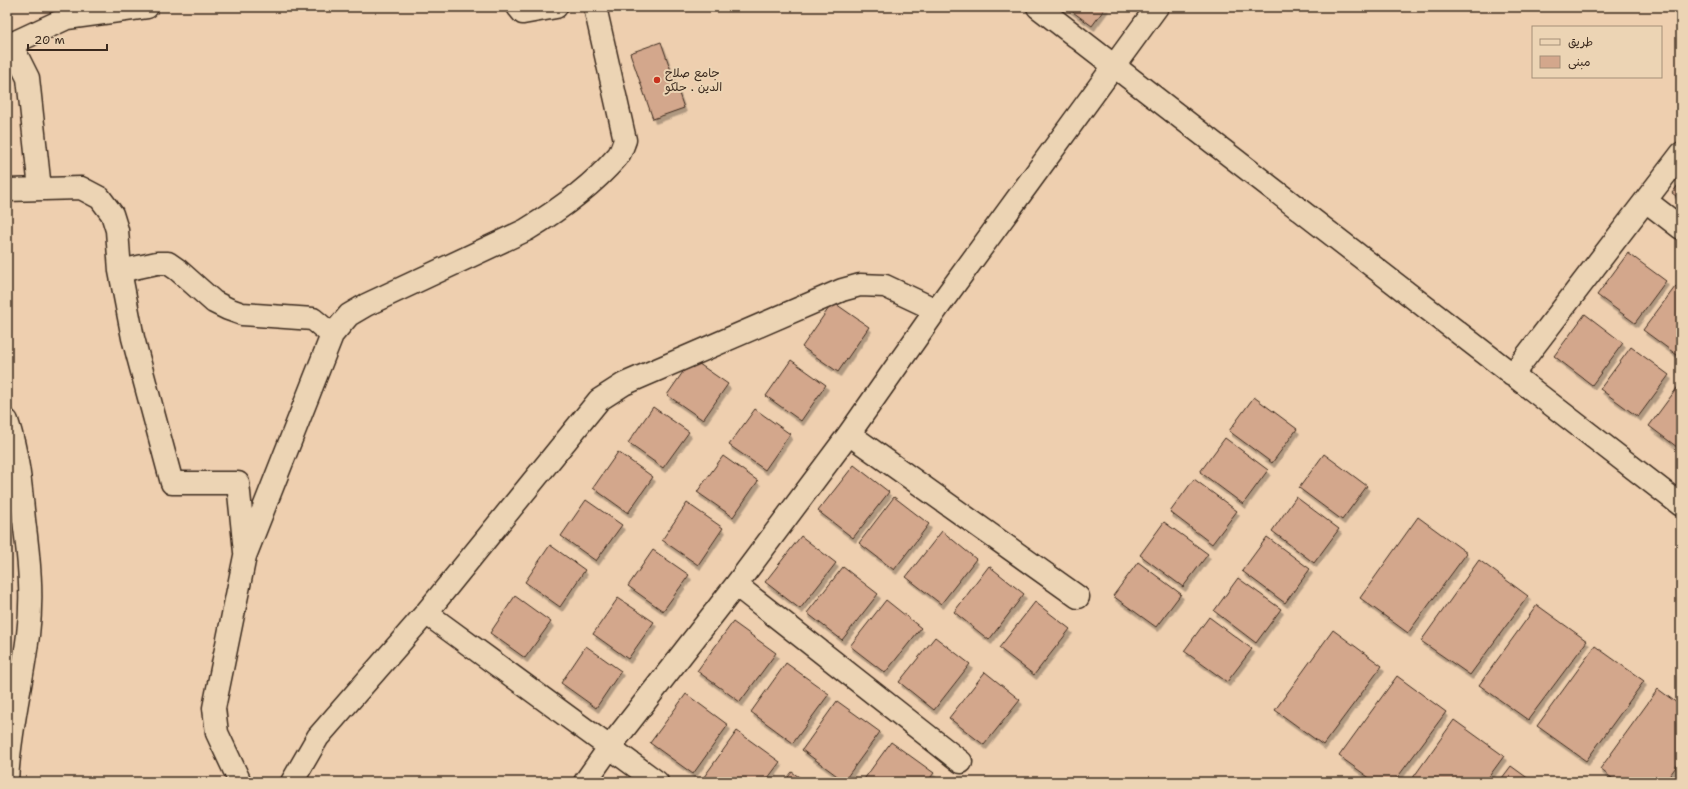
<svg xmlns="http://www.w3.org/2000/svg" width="1688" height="789" font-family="'Shantell Sans','Playpen Sans Arabic',sans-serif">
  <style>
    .building { fill: #d3a78c; stroke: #3b2a1e; filter: url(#shadow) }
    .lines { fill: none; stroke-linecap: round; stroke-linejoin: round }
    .minor-casing { stroke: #3b2a1e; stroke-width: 25 }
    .minor { stroke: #ecd4b4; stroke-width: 22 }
    .poi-dot { fill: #c8321e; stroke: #ecd4b4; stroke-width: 1.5 }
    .labels { text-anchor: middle; stroke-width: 4; stroke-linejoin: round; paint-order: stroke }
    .poi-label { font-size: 12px; fill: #3b2a1e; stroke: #ecd4b4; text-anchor: start }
  </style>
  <defs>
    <filter id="shadow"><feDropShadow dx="2.5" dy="4.5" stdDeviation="0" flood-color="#0004"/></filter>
  </defs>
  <rect width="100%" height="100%" fill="#eecfaf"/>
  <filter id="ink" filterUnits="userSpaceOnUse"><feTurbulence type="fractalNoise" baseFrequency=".025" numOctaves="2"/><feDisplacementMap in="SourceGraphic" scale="8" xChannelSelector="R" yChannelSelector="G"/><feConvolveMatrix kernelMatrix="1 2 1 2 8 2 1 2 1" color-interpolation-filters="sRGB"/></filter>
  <g filter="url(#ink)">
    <path class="building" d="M1066,7h40l-14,19z
      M661,42l23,66 -31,11 -23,-66z
      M1681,181v19l-9,-7z
      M1628,253l38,28 -31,42 -38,-28z
      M1675,287l6,5v66l-38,-28z
      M833,302l36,25 -31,45 -36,-25z
      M1585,314l38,29 -31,42 -38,-29z
      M1631,347l38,28 -31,42 -38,-28z
      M692,359l36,25 -25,36 -36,-25z
      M791,360l35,25 -25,36 -35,-25z
      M1680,384h1v66l-32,-24z
      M1254,397l43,32 -25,34 -43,-32z
      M653,407l36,25 -26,36 -35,-25z
      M755,409l35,25 -25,36 -36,-25z
      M1225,438l43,32 -25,34 -43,-32z
      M618,452l35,25 -25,36 -35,-25z
      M1324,454l43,32 -25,34 -43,-32z
      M723,456l35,25 -25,36 -36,-25z
      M854,465l35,27 -36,46 -35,-27z
      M1194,479l43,32 -25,33 -42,-32z
      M894,497l35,27 -35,46 -35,-27z
      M1296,497l43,32 -25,34 -42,-32z
      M586,500l36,25 -26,36 -35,-25z
      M687,503l36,25 -25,37 -36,-25z
      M1418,517l49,36 -59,80 -48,-35z
      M1164,522l44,32 -25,33 -43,-32z
      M942,531l34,28 -35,45 -35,-27z
      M801,536l35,27 -36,46 -35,-27z
      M1267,537l43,32 -25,34 -43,-32z
      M550,545l35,25 -25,37 -35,-25z
      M653,550l36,25 -26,36 -35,-25z
      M1479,560l49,36 -58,79 -49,-34z
      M1138,562l43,32 -25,33 -43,-31z
      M989,566l35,28 -35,46 -35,-28z
      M843,567l35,27 -36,46 -35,-27z
      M1238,578l43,31 -25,34 -42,-32z
      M515,596l36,26 -26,36 -35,-25z
      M618,598l36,24 -26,37 -35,-25z
      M886,600l35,28 -36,45 -35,-27z
      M1035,602l35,27 -36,46 -35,-27z
      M1537,605l50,36 -59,79 -49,-35z
      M1209,617l43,32 -25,33 -43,-31z
      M733,622l43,31 -36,49 -43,-31z
      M1333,630l49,36 -59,79 -48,-35z
      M935,637l35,27 -36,46 -35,-28z
      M586,646l35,25 -25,37 -35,-25z
      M1595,646l49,35 -58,80 -49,-35z
      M786,663l43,31 -36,49 -42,-31z
      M985,672l35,28 -36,45 -35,-27z
      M1397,676l49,36 -52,70h-19l-36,-26z
      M1658,689l23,17v54l-16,22h-48l-17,-13z
      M686,694l42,31 -35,49 -43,-31z
      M837,701l43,31 -36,49 -42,-31z
      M1454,720l50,36 -19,26h-75z
      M737,731l43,31 -15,20h-62l-2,-1z
      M891,742l43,31 -7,9h-65z
      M1511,766l22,16h-34z
      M792,772l14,10h-22z"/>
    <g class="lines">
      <g class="minor-casing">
        <path id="minor" d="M518,7l5,6 33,-6
          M1038,7l643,498
          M40,189l-12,-111 -17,-34 56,-26 80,-11
          M7,190l74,-2 19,10 12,16 5,16 3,41 13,67 39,145h66l7,69
          M1646,201l35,27
          M120,271l37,-8h11l10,7 36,32 14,7 14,5 71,5 19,16
          M1512,375l169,-221
          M7,421c11,32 14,66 17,99 5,38 9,76 4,115 -6,49 -19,97 -21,147
          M849,434l229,163
          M736,585l225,177
          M426,613l231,169
          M240,782l-23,-49 -3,-25 31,-152 87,-221 17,-20 17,-10 160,-75c33,-20 66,-44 91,-73 4,-4 6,-12 8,-17l-30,-133
          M292,782l26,-45 108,-124 173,-213 25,-16 218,-94 18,-5 25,1 51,24
          M585,782l24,-34 127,-163 113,-151 87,-124 221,-303"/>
      </g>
      <use href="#minor" class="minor"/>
    </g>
  </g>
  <circle class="poi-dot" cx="657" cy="80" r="4"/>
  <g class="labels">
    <g class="poi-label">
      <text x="665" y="77">جامع صلاح<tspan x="665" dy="14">الدين . حلكو</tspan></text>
    </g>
  </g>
  <rect width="1688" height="789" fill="none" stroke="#ecd4b4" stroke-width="24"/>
  <rect x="12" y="12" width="1664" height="765" fill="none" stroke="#3b2a1e" stroke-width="1.5" filter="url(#ink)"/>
  <rect x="1532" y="26" width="130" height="52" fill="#ecd4b4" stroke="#a59078"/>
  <rect x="1540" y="39" width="20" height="6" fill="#ecd4b4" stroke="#a59078"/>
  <text x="1568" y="46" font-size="12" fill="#3b2a1e">طريق</text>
  <rect x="1540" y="56" width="20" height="12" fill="#d3a78c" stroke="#a59078"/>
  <text x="1568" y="66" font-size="12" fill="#3b2a1e">مبنى</text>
  <path d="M28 44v6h79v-6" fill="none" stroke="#3b2a1e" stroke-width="2"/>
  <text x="34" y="44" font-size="12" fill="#3b2a1e" stroke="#ecd4b4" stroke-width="3" paint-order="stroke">20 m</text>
</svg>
